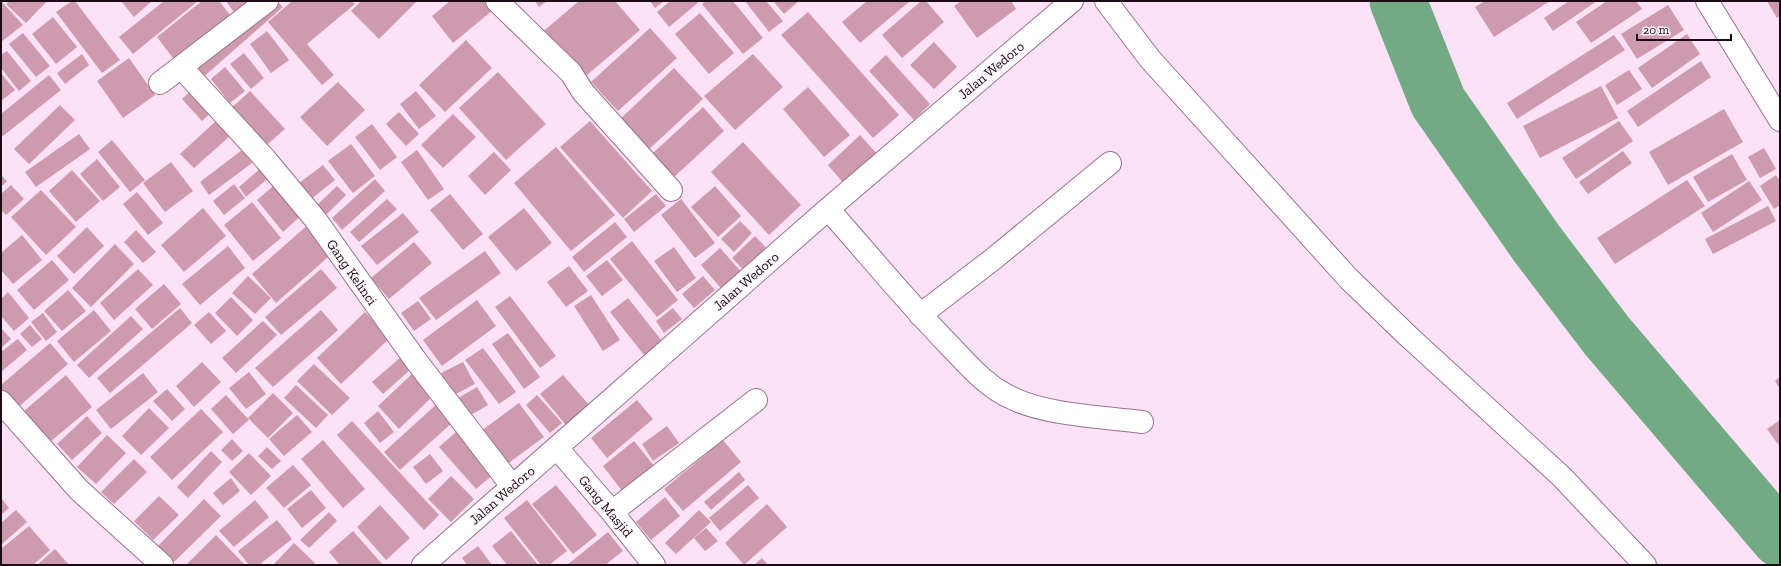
<svg xmlns="http://www.w3.org/2000/svg" width="1781" height="566" font-family="'Zilla Slab',serif">
  <style>
    .lines { fill: none; stroke-linecap: round; stroke-linejoin: round }
    .river { stroke: #72aa83; stroke-width: 57 }
    .building { fill: #ce9aae }
    .minor-casing { stroke: #997191; stroke-width: 24 }
    .minor { stroke: #fff; stroke-width: 22 }
    .labels { text-anchor: middle; stroke-width: 3; stroke-linejoin: round; paint-order: stroke }
    .street-label { font-size: 14px; fill: #1a0b17; stroke: #fef5fc }
  </style>
  <rect width="100%" height="100%" fill="#fde1f6"/>
  <g class="lines">
    <path class="river" d="M1398,1l40,101 99,142 70,92 173,203"/>
  </g>
  <path class="building" d="M1,1l22,24 -22,17z
    M9,1h38l-21,22 -20,-19z
    M72,1h3l45,59 -18,13 -46,-61z
    M121,1h31l-18,16z
    M164,1h34l-65,53 -14,-17z
    M202,1h17l16,20 -56,45 -22,-29z
    M226,1h30l-20,14z
    M277,1l6,6 -83,73 -11,-12z
    M292,1h60l3,3 -48,40 27,31 -12,10 -54,-63z
    M361,1h56l-38,38 -28,-28z
    M450,1h36l7,9 -40,33 -21,-27z
    M535,1h12l-8,6z
    M579,1h36l25,29 -60,51 -40,-47z
    M650,1h14l-9,7z
    M670,1h30l-31,26 -12,-15z
    M706,1h27l30,37 -20,16 -41,-50z
    M745,1h21l17,20 -14,11z
    M773,1h26l-15,13z
    M867,1h43l-50,42 -18,-21z
    M921,1h5l18,21 -42,36 -20,-23z
    M961,1h50l5,8 -39,29 -23,-32z
    M1485,1h65l-56,36 -19,-30z
    M1569,1h28l-44,30 -9,-13z
    M1607,1h29l6,8 -51,34 -15,-21z
    M1767,1h13v15l-3,2z
    M1668,5l16,25 -47,29 -16,-25z
    M808,12l91,103 -26,23 -92,-103z
    M700,13l34,40 -25,21 -34,-40z
    M53,17l24,30 -21,17 -24,-30z
    M650,28l27,30 -59,53 -27,-29z
    M267,31l22,29 -18,13 -21,-29z
    M23,33l27,33 -14,11 -27,-33z
    M1687,34l13,20 -48,34 -14,-20z
    M1614,35l11,15 -108,69 -10,-16z
    M466,40l26,28 -47,44 -26,-27z
    M934,42l23,25 -23,22 -24,-24z
    M7,51l24,30 -12,10 -18,-23v-13z
    M244,53l20,25 -13,11 -21,-25z
    M82,54l7,11 -24,19 -8,-11z
    M753,54l30,33 -48,43 -31,-34z
    M886,55l44,49 -16,16 -45,-49z
    M129,58l26,37 -32,23 -26,-37z
    M1701,61l10,16 -73,50 -11,-16z
    M225,67l20,24 -15,12 -19,-24z
    M674,68l29,31 -59,55 -28,-31z
    M1629,70l13,19 -25,16 -12,-20z
    M498,72l48,52 -40,36 -47,-52z
    M1,73l14,17 -14,11z
    M49,75l12,15 -58,46 -2,-2v-20z
    M338,82l27,28 -38,36 -27,-29z
    M1601,86l17,32 -78,40 -17,-32z
    M195,87l20,22 -13,12 -20,-22z
    M808,87l42,48 -26,22 -41,-48z
    M250,91l35,38 -23,20 -34,-38z
    M416,91l20,25 -17,13 -19,-25z
    M60,105l15,15 -46,44 -15,-15z
    M703,107l21,24 -51,47 -21,-24z
    M1724,109l19,33 -75,43 -19,-33z
    M399,112l20,22 -13,12 -20,-22z
    M453,114l23,23 -33,31 -22,-23z
    M216,121l14,15 -36,32 -14,-14z
    M590,121l62,70 -29,27 -63,-71z
    M1619,121l14,20 -57,38 -14,-21z
    M372,124l25,33 -17,13 -25,-33z
    M79,134l11,15 -54,38 -11,-15z
    M860,135l18,20 -33,30 -17,-20z
    M112,140l33,40 -15,12 -32,-40z
    M743,142l58,63 -32,30 -58,-63z
    M351,144l24,32 -22,17 -25,-32z
    M556,147l59,68 -44,36 -57,-68z
    M1764,148l12,21 -16,9 -12,-21z
    M242,150l10,13 -43,32 -9,-13z
    M417,150l27,39 -16,11 -27,-38z
    M1623,151l9,12 -44,31 -9,-12z
    M494,152l17,18 -26,25 -17,-19z
    M1732,154l15,26 -39,22 -15,-25z
    M97,159l23,28 -17,14 -23,-27z
    M171,162l22,29 -28,21 -22,-29z
    M323,165l12,15 -24,19 -12,-16z
    M263,166l8,10 -25,21 -7,-10z
    M72,170l28,31 -24,21 -27,-31z
    M1,175l6,6 -6,6z
    M1776,175l4,6v24l-6,4 -14,-23z
    M375,179l10,12 -43,39 -10,-12z
    M1687,180l18,26 -90,58 -18,-26z
    M1749,181l13,19 -49,32 -12,-19z
    M278,182l26,31 -21,19 -26,-32z
    M234,184l11,14 -21,17 -11,-14z
    M11,185l13,14 -18,16 -5,-5v-16z
    M337,186l9,9 -23,23 -9,-10z
    M715,186l26,30 -23,21 -27,-30z
    M41,190l35,37 -30,28 -35,-38z
    M137,192l26,31 -15,12 -25,-31z
    M450,194l33,40 -20,16 -33,-40z
    M656,194l10,12 -32,26 -10,-13z
    M387,199l10,10 -38,33 -9,-10z
    M681,199l34,44 -20,15 -34,-43z
    M252,202l29,36 -28,23 -29,-36z
    M1768,206l8,15 -63,33 -8,-15z
    M203,208l23,28 -42,36 -23,-27z
    M524,208l28,35 -36,28 -28,-34z
    M403,213l16,19 -42,33 -16,-19z
    M740,221l12,12 -18,19 -13,-13z
    M615,222l12,15 -43,35 -12,-15z
    M310,223l25,28 -59,52 -24,-29z
    M87,227l17,19 -30,28 -17,-18z
    M136,230l20,22 -13,11 -19,-21z
    M22,235l20,25 -29,24 -12,-14v-17z
    M755,236l15,16 -23,22 -15,-16z
    M632,241l46,59 -21,17 -47,-58z
    M414,242l18,21 -43,36 -18,-21z
    M115,244l19,20 -43,43 -19,-19z
    M228,246l17,22 -45,37 -18,-21z
    M674,247l22,31 -19,14 -23,-31z
    M720,248l25,28 -20,17 -24,-28z
    M485,251l16,22 -65,47 -17,-22z
    M52,260l17,20 -35,30 -17,-20z
    M607,260l16,20 -21,16 -16,-20z
    M569,266l19,25 -22,16 -19,-25z
    M138,269l15,16 -39,35 -14,-17z
    M321,269l16,19 -56,47 -16,-18z
    M248,276l23,22 -16,16 -23,-21z
    M703,276l12,14 -21,18 -12,-14z
    M164,284l17,20 -29,25 -17,-20z
    M68,290l18,21 -24,20 -18,-20z
    M8,292l21,26 -15,13 -13,-15v-17z
    M591,295l29,45 -17,11 -29,-45z
    M510,296l46,60 -16,12 -45,-61z
    M231,297l22,23 -16,16 -22,-23z
    M628,298l34,43 -18,14 -34,-43z
    M477,300l19,26 -54,40 -19,-26z
    M418,301l13,18 -17,12 -13,-18z
    M180,308l12,15 -82,70 -13,-15z
    M673,308l9,11 -18,14 -8,-12z
    M94,310l17,21 -37,31 -17,-21z
    M321,310l17,20 -65,57 -18,-19z
    M209,312l17,19 -15,13 -17,-19z
    M365,312l25,26 -49,46 -24,-26z
    M43,313l14,19 -11,9 -15,-19z
    M131,316l12,13 -54,49 -12,-13z
    M263,321l14,14 -41,38 -14,-15z
    M30,325l12,14 -10,8 -12,-13z
    M1,328l10,11 -10,9z
    M508,333l32,44 -16,12 -32,-45z
    M18,339l9,11 -26,22v-20z
    M50,343l18,21 -52,45 -15,-18v-6z
    M483,348l33,44 -17,12 -34,-44z
    M401,357l10,12 -28,25 -11,-12z
    M202,362l19,20 -27,25 -18,-21z
    M463,362l12,22 -21,11 -13,-22z
    M314,364l36,34 -18,17 -35,-34z
    M249,372l17,22 -20,15 -17,-21z
    M143,373l15,19 -47,37 -15,-19z
    M413,373l21,22 -35,34 -21,-23z
    M66,375l26,32 -41,34 -27,-30z
    M563,375l26,30 -23,20 -26,-31z
    M1780,377v12l-5,-8z
    M296,385l32,30 -12,13 -32,-30z
    M477,387l11,18 -24,14 -11,-18z
    M167,389l18,20 -13,12 -19,-20z
    M273,393l20,20 -25,25 -20,-20z
    M226,395l23,25 -16,14 -22,-25z
    M537,395l25,28 -12,10 -24,-28z
    M637,400l16,19 -46,39 -16,-20z
    M439,402l16,18 -55,50 -16,-18z
    M519,403l25,34 -38,28 -25,-34z
    M149,408l20,20 -28,27 -19,-19z
    M201,409l22,23 -51,48 -22,-23z
    M378,411l16,21 -14,11 -16,-20z
    M297,415l15,17 -28,24 -15,-17z
    M87,416l15,17 -30,27 -15,-16z
    M1780,420v27l-13,-18z
    M352,421l87,94 -15,15 -87,-95z
    M667,426l12,17 -26,18 -11,-17z
    M456,432l38,42 -18,15 -37,-42z
    M107,435l19,18 -30,31 -19,-17z
    M232,439l11,12 -11,10 -11,-11z
    M323,440l42,49 -22,19 -42,-49z
    M723,440l18,22 -58,49 -19,-22z
    M634,441l21,26 -32,25 -20,-26z
    M267,447l14,14 -9,8 -14,-13z
    M211,451l11,11 -34,36 -11,-11z
    M249,453l22,23 -20,19 -22,-23z
    M430,454l13,17 -17,13 -13,-17z
    M134,459l13,13 -33,32 -13,-12z
    M293,465l18,20 -27,23 -18,-20z
    M739,472l6,8 -34,30 -7,-8z
    M451,476l23,23 -23,23 -23,-23z
    M231,478l9,13 -17,14 -10,-12z
    M556,485l41,50 -24,19 -41,-50z
    M748,485l11,13 -39,33 -11,-13z
    M311,490l15,18 -24,20 -15,-19z
    M159,496l20,19 -26,25 -19,-19z
    M665,497l15,19 -29,24 -15,-18z
    M1,498l8,10 -8,7z
    M204,499l17,17 -47,46 -16,-16z
    M255,500l14,17 -35,30 -15,-16z
    M527,500l40,51 -18,14h-8l-37,-47z
    M767,504l20,23 -43,38 -19,-22z
    M380,505l30,33 -24,22 -29,-33z
    M16,510l11,12 -26,23v-22z
    M699,510l12,12 -35,32 -11,-11z
    M329,512l8,9 -28,27 -9,-8z
    M277,520l15,19 -33,26h-10l-11,-14z
    M29,526l21,24 -17,15h-32v-16z
    M706,528l12,13 -13,10 -11,-13z
    M353,531l30,34h-43l-11,-13z
    M511,531l27,34h-31l-15,-19z
    M608,532l15,19 -18,14h-38z
    M216,535l29,30h-57l-1,-1z
    M294,543l21,20 -2,2h-40z
    M478,546l14,19h-25l-5,-7z
    M55,549l14,16h-32z
    M762,558l6,7h-14z"/>
  <g class="lines">
    <g class="minor-casing">
      <path id="minor" d="M497,1l74,72 12,19 88,98
        M1106,1l44,58 199,220 59,57 154,141 83,88
        M1707,1l73,119
        M181,67l85,93 49,59 102,143 95,124
        M160,83l107,-82
        M828,209c41,46 80,94 123,138 19,20 37,41 63,52 34,16 90,18 128,23
        M920,315l72,-55 118,-97
        M1,402l78,88 83,75
        M557,448l55,64 42,53
        M612,512l144,-112
        M423,565l405,-356 244,-208"/>
    </g>
    <use href="#minor" class="minor"/>
  </g>
  <g class="labels">
    <g class="street-label">
      <text transform="translate(991 70) rotate(-40)" y="5">Jalan Wedoro</text>
      <text transform="translate(352 272) rotate(55)" y="5">Gang Kelinci</text>
      <text transform="translate(746 281) rotate(-41)" y="5">Jalan Wedoro</text>
      <text transform="translate(502 495) rotate(-41)" y="5">Jalan Wedoro</text>
      <text transform="translate(606 506) rotate(50)" y="5">Gang Masjid</text>
    </g>
  </g>
  <rect width="1781" height="566" fill="none" stroke="#1a0b17" stroke-width="4"/>
  <path d="M1637 34v6h94v-6" fill="none" stroke="#1a0b17" stroke-width="2"/>
  <text x="1643" y="34" font-size="12" fill="#1a0b17" stroke="#fef5fc" stroke-width="3" paint-order="stroke">20 m</text>
</svg>
